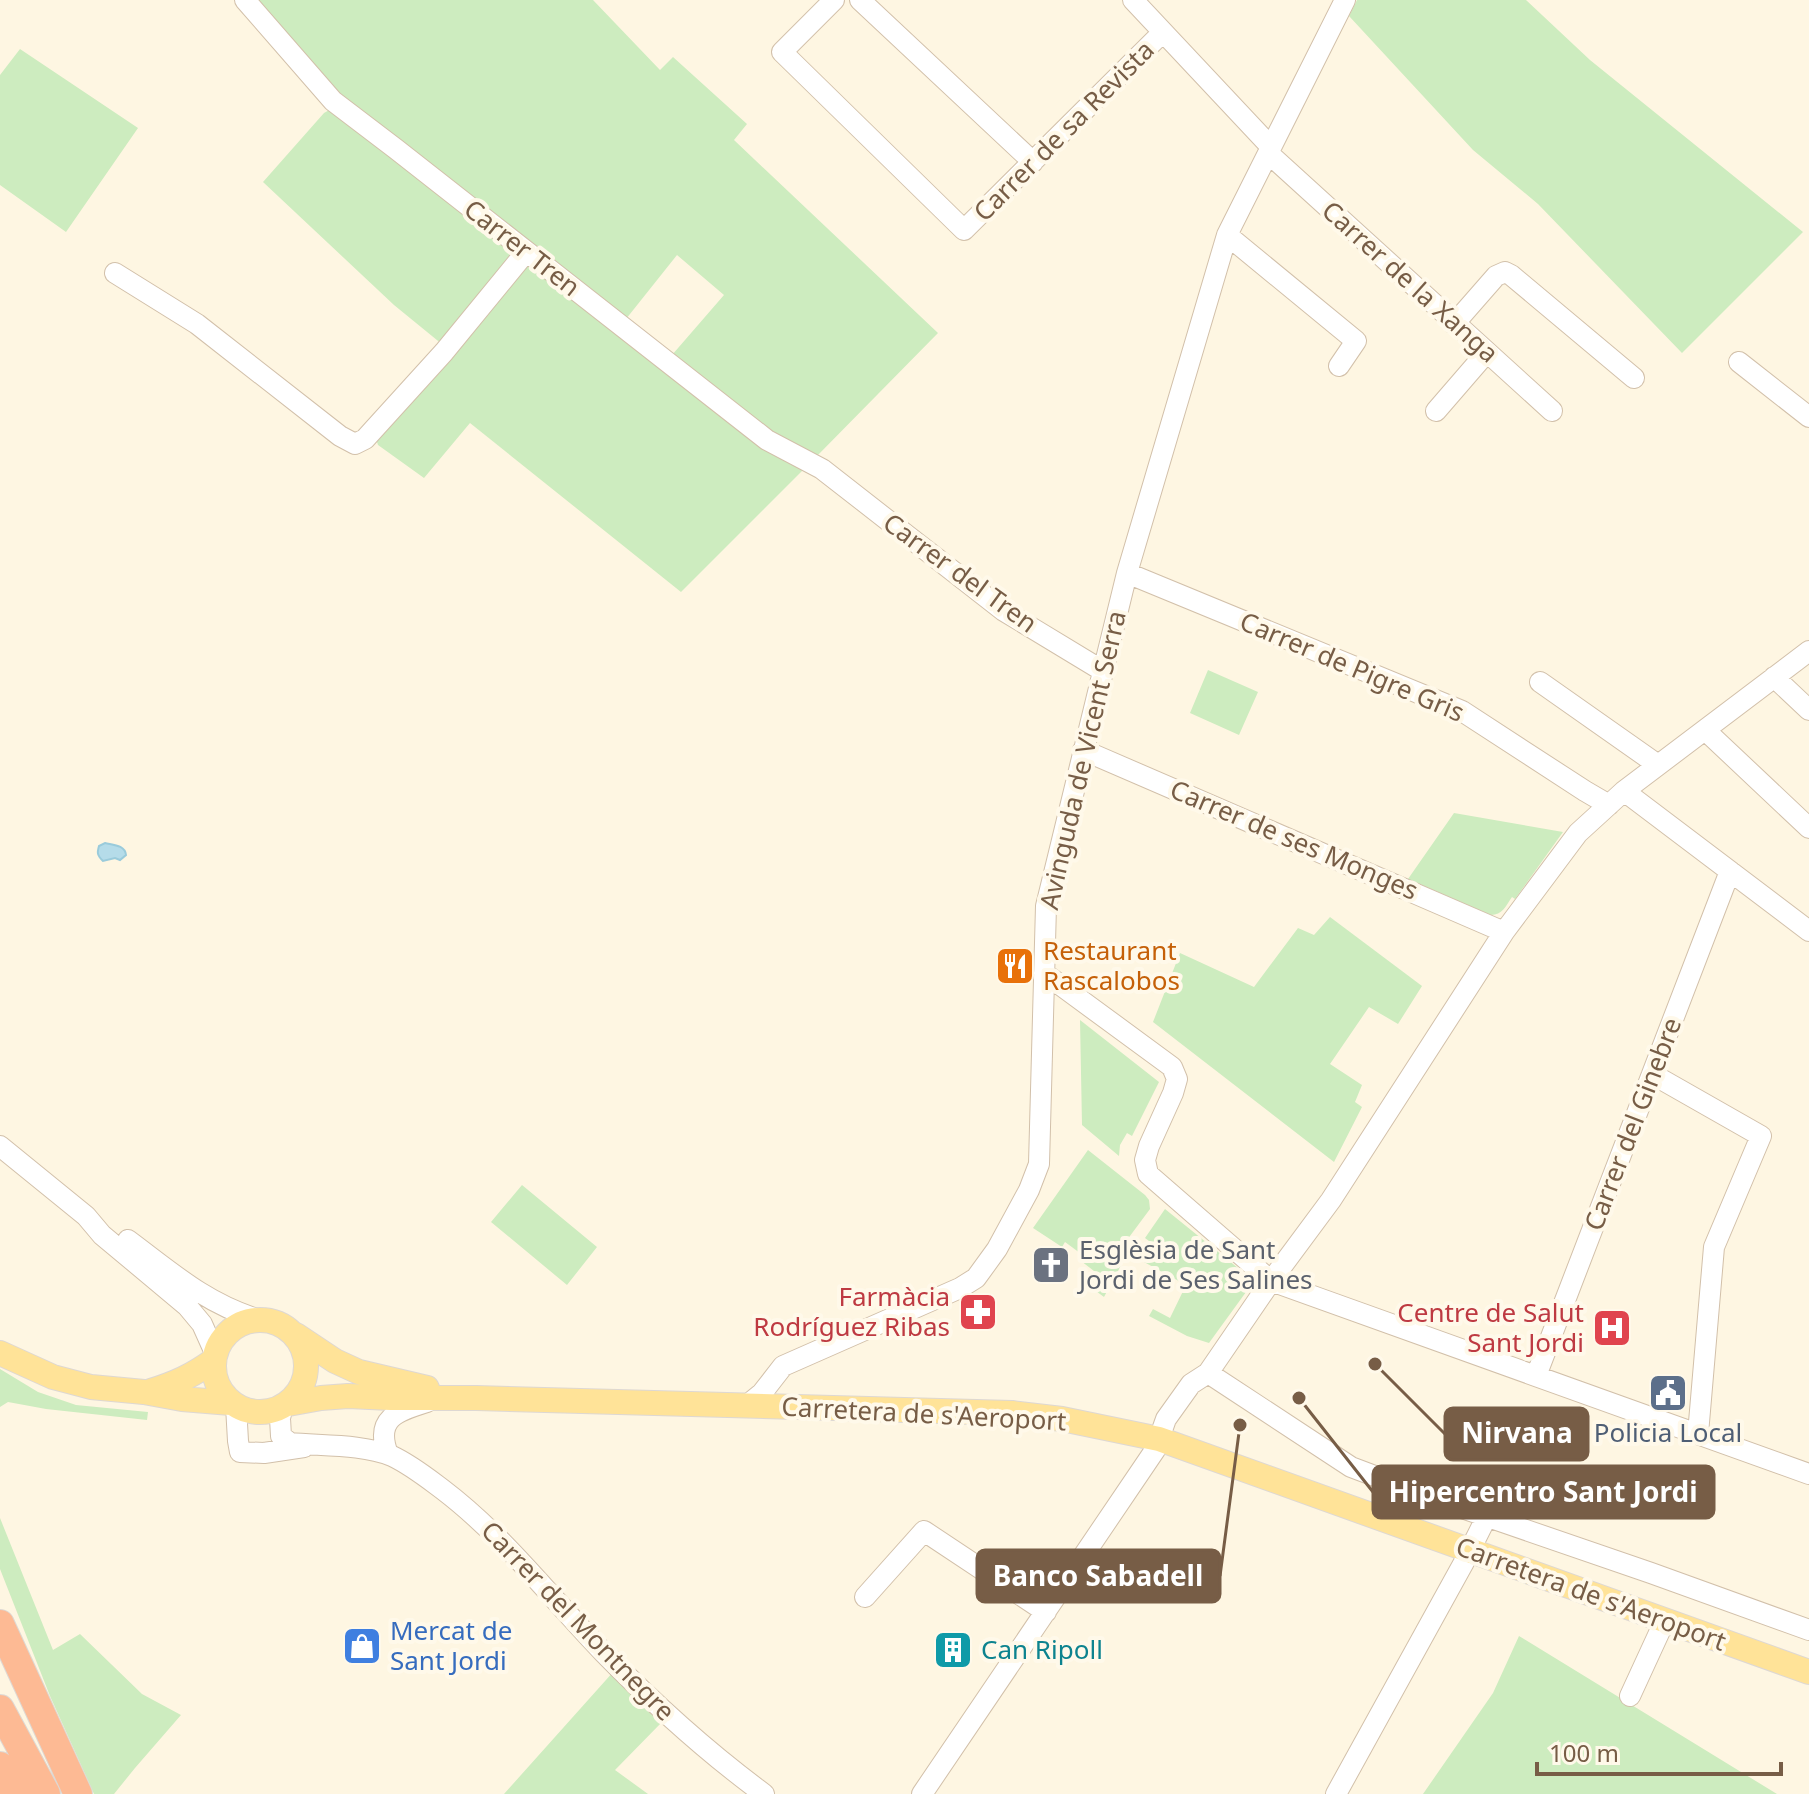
<svg xmlns="http://www.w3.org/2000/svg" width="1809" height="1794" font-family="'Noto Sans',sans-serif">
  <style>
    .green { fill: #cdecbf }
    .water { fill: #b5dce9; stroke: #9acbdb; stroke-width: 2 }
    .lines { fill: none; stroke-linecap: round; stroke-linejoin: round }
    .minor-casing { stroke: #d2c0aa; stroke-width: 22 }
    .major-casing { stroke: #ded8d3; stroke-width: 26 }
    .highway-casing { stroke: #ded8d3; stroke-width: 30 }
    .minor { stroke: #fff; stroke-width: 20 }
    .major { stroke: #ffe398; stroke-width: 24 }
    .highway { stroke: #fdba94; stroke-width: 28 }
    .labels { text-anchor: middle; stroke-width: 8; stroke-linejoin: round; paint-order: stroke }
    .street-label { font-size: 26px; fill: #775d46; stroke: #fff9ea }
    .food-label { font-size: 26px; fill: #c56008; stroke: #fff9ea; text-anchor: start }
    .worship-label { font-size: 26px; fill: #5b616d; stroke: #fff9ea; text-anchor: start }
    .health-label { font-size: 26px; fill: #be3a42; stroke: #fff9ea; text-anchor: end }
    .service-label { font-size: 26px; fill: #4e5e75; stroke: #fff9ea }
    .shop-label { font-size: 26px; fill: #366cbe; stroke: #fff9ea; text-anchor: start }
    .culture-label { font-size: 26px; fill: #0d838f; stroke: #fff9ea; text-anchor: start }
    .leader { fill: none; stroke: #775d46; stroke-width: 3 }
    .callout-dot { fill: #775d46; stroke: #fff9ea; stroke-width: 3 }
    .callout { fill: #775d46; stroke: #775d46; stroke-width: 3 }
    .callout-label { font-size: 28px; text-anchor: middle; font-weight: bold; fill: #fff }
  </style>
  <rect width="100%" height="100%" fill="#fef6e2"/>
  <path class="green" d="M257,0h336l67,70 13,-13 74,67 -13,16 204,193 -122,124 -53,-31 -91,-71 52,-60 -47,-40 -51,64 -306,-241z
    M1357,0h169l64,60 213,172 -121,121 -144,-149 -65,-54 -124,-134z
    M20,49l118,79 -72,104 -66,-47v-110z
    M331,109l185,144 -73,92 -49,-40 -131,-123 61,-69z
    M525,264l14,6 267,197 -125,125 -211,-169 -46,55 -46,-33 -3,-9z
    M1208,670l50,22 -19,43 -49,-22z
    M1454,813l109,19 -48,67 -3,-2c-6,9 -10,18 -21,18l-83,-36z
    M1330,917l92,69 -24,38 -29,-17 -39,57 32,21 -7,17 7,5 -28,55 -181,-140 27,-69 74,34 44,-59 16,7z
    M1080,1020l79,62 -27,54 -5,-3 -7,12 -1,11 -37,-31z
    M1088,1150l57,45 4,5 1,9 -23,31 -2,18 -21,39 -19,-14 9,-12 -13,-10 3,-5 -19,-14 -3,5 -29,-19z
    M522,1185l75,62 -30,38 -76,-63z
    M1165,1209l89,72 -45,62 -22,-7 -38,-20 4,-7 17,9 16,-33 -42,-23 9,-18 -8,-6z
    M0,1369l38,23 38,13 72,7 -1,8 -101,-11 -38,-7 -8,5z
    M0,1518l53,132 27,-16 62,60 39,21 -46,53 -21,26h-20l-44,-98 -50,-127z
    M1519,1636l258,158h-354l70,-101z
    M614,1671l49,50 -48,49 33,24h-144z"/>
  <path class="water" d="M105,843c8,2 20,2 21,12l-6,5 -5,-2 -12,3c-6,-6 -6,-8 -4,-15z"/>
  <g class="lines">
    <g class="minor-casing">
      <path id="minor" d="M245,0l88,101 63,48 371,291 55,29 182,142 99,60
        M834,0l-52,52 182,178 199,-198
        M860,0l173,162
        M1133,0l138,147
        M1268,153l284,258
        M1227,235l129,106 -17,25
        M115,273l82,51 143,112 15,8 10,-5 79,-87 82,-100
        M1454,324l42,-48 9,-4 6,3 123,103
        M1739,362l70,55
        M1436,411l51,-59
        M1127,573l335,138 123,80 24,14
        M1774,677l35,33
        M1540,682l118,83
        M1705,730l104,98
        M1083,750l421,182
        M1624,791l185,140
        M1044,973l128,94 5,12 -4,14 -24,53 -4,14 3,14 123,107 538,193
        M1652,1074l109,62 -47,111 -16,187
        M0,1146l86,70 16,19 85,71 15,18 13,29
        M128,1240c43,32 77,63 129,79
        M1208,1373l143,94 82,31 218,75 158,57
        M1536,1376l194,-505
        M236,1406l2,35 2,11 24,1 40,-6
        M283,1406l-3,12 1,18 9,7c31,3 73,1 102,13 19,9 34,21 50,33 62,47 109,109 162,164 50,51 103,99 160,141
        M746,1406l16,-13 21,-27 177,-78 16,-10 21,-29 32,-59 10,-26 7,-258 81,-333 100,-338 118,-235
        M388,1454c-14,-36 10,-43 39,-52
        M865,1597l59,-66 122,81
        M1630,1696l35,-76
        M922,1794l233,-344 11,-31 25,-35 17,-11 63,-92 60,-81 173,-268 74,-99 46,-42 185,-140
        M1336,1794l127,-230 24,-48"/>
    </g>
    <g class="major-casing">
      <path id="major" d="M214 1366a46 46 0 1 1 92 0a46 46 0 1 1-92 0Z
        M296,1335l39,26 24,11 68,16
        M0,1353l53,24 38,10 53,5 38,7 49,4
        M151,1391c25,-8 41,-15 63,-31
        M288,1404l33,-6 27,-2 43,2h85l536,15 50,6 97,20 650,233"/>
    </g>
    <g class="highway-casing">
      <path id="highway" d="M0,1624l78,170
        M0,1709l46,85
        M0,1766l16,28"/>
    </g>
    <use href="#minor" class="minor"/>
    <use href="#major" class="major"/>
    <use href="#highway" class="highway"/>
  </g>
  <defs>
    <g id="restaurant-square" transform="scale(2)"><rect x="-9" y="-9" width="18" height="18" rx="4" fill="#e8710a" stroke="#fff9ea"/><path d="M-5-6h1v4h1v-4h1v4h1v-4h1v5L-1.5 .5V6h-2V.5L-5-1ZM5-6V6H3V1.5H1.5Q1.5-4 5-6Z" fill="#fff"/></g>
    <g id="church-square" transform="scale(2)"><rect x="-9" y="-9" width="18" height="18" rx="4" fill="#6b7280" stroke="#fff9ea"/><path d="M-1.2-6h2.4v3.5h3.3v2.4h-3.3V6h-2.4V-.1h-3.3v-2.4h3.3Z" fill="#fff"/></g>
    <g id="pharmacy-square" transform="scale(2)"><rect x="-9" y="-9" width="18" height="18" rx="4" fill="#e0444e" stroke="#fff9ea"/><path d="M-2-6h4v4h4v4h-4v4h-4v-4h-4v-4h4Z" fill="#fff"/></g>
    <g id="hospital-square" transform="scale(2)"><rect x="-9" y="-9" width="18" height="18" rx="4" fill="#e0444e" stroke="#fff9ea"/><path d="M-5-5h3v3.5h4V-5h3V5h-3V1.5h-4V5h-3Z" fill="#fff"/></g>
    <g id="civic-square" transform="scale(2)"><rect x="-9" y="-9" width="18" height="18" rx="4" fill="#5c6f8a" stroke="#fff9ea"/><path d="M-.6-6.5H3V-4.5H.6V-3L4-1V1h2V6H-6V1h2V-1L-.6-3ZM-1.2 2.5V6h2.4V2.5Z" fill="#fff"/></g>
    <g id="shop-square" transform="scale(2)"><rect x="-9" y="-9" width="18" height="18" rx="4" fill="#3f7fe0" stroke="#fff9ea"/><path d="M-5-2.5h2.3a2.7 3.5 0 0 1 5.4 0H5L5.5 6h-11ZM-1.5-2.5h3a1.5 2.3 0 0 0-3 0Z" fill="#fff"/></g>
    <g id="building-square" transform="scale(2)"><rect x="-9" y="-9" width="18" height="18" rx="4" fill="#0f9aa8" stroke="#fff9ea"/><path d="M-4-6H4V6H1V3H-1V6H-4ZM-2.5-4.3h1.7v1.8h-1.7ZM.8-4.3h1.7v1.8H.8ZM-2.5-1h1.7V.8h-1.7ZM.8-1h1.7V.8H.8Z" fill="#fff"/></g>
  </defs>
  <g fill-rule="evenodd">
    <use href="#restaurant-square" x="1015" y="966"/>
    <use href="#church-square" x="1051" y="1265"/>
    <use href="#pharmacy-square" x="978" y="1312"/>
    <use href="#hospital-square" x="1612" y="1328"/>
    <use href="#civic-square" x="1668" y="1393"/>
    <use href="#shop-square" x="362" y="1646"/>
    <use href="#building-square" x="953" y="1650"/>
  </g>
  <g class="labels">
    <g class="street-label">
      <text transform="translate(1064 131) rotate(-45)" y="9">Carrer de sa Revista</text>
      <text transform="translate(522 248) rotate(38)" y="9">Carrer Tren</text>
      <text transform="translate(1410 282) rotate(42)" y="9">Carrer de la Xanga</text>
      <text transform="translate(960 573) rotate(36)" y="9">Carrer del Tren</text>
      <text transform="translate(1352 667) rotate(23)" y="9">Carrer de Pigre Gris</text>
      <text transform="translate(1083 760) rotate(-77)" y="9">Avinguda de Vicent Serra</text>
      <text transform="translate(1294 840) rotate(23)" y="9">Carrer de ses Monges</text>
      <text transform="translate(1633 1124) rotate(-69)" y="9">Carrer del Ginebre</text>
      <text transform="translate(924 1414) rotate(3)" y="9">Carretera de s'Aeroport</text>
      <text transform="translate(1591 1594) rotate(20)" y="9">Carretera de s'Aeroport</text>
      <text transform="translate(578 1621) rotate(46)" y="9">Carrer del Montnegre</text>
    </g>
    <g class="food-label">
      <text x="1043" y="960">Restaurant<tspan x="1043" dy="30">Rascalobos</tspan></text>
    </g>
    <g class="worship-label">
      <text x="1079" y="1259">Esglèsia de Sant<tspan x="1079" dy="30">Jordi de Ses Salines</tspan></text>
    </g>
    <g class="health-label">
      <text x="950" y="1306">Farmàcia<tspan x="950" dy="30">Rodríguez Ribas</tspan></text>
      <text x="1584" y="1322">Centre de Salut<tspan x="1584" dy="30">Sant Jordi</tspan></text>
    </g>
    <g class="service-label">
      <text x="1668" y="1442">Policia Local</text>
    </g>
    <g class="shop-label">
      <text x="390" y="1640">Mercat de<tspan x="390" dy="30">Sant Jordi</tspan></text>
    </g>
    <g class="culture-label">
      <text x="981" y="1659">Can Ripoll</text>
    </g>
  </g>
  <path class="leader" d="M1375 1364L1445 1434M1299 1398L1373 1492M1240 1425L1220 1576"/>
  <g class="callout-dot">
    <circle cx="1375" cy="1364" r="8"/>
    <circle cx="1299" cy="1398" r="8"/>
    <circle cx="1240" cy="1425" r="8"/>
  </g>
  <g class="callout">
    <rect x="1445" y="1408" width="143" height="52" rx="8"/>
    <rect x="1373" y="1466" width="341" height="52" rx="8"/>
    <rect x="977" y="1550" width="243" height="52" rx="8"/>
  </g>
  <g class="callout-label">
    <text x="1517" y="1443">Nirvana</text>
    <text x="1543" y="1502">Hipercentro Sant Jordi</text>
    <text x="1098" y="1586">Banco Sabadell</text>
  </g>
  <path d="M1537 1762v12h244v-12" fill="none" stroke="#775d46" stroke-width="4"/>
  <text x="1549" y="1762" font-size="24" fill="#775d46" stroke="#fff9ea" stroke-width="6" paint-order="stroke">100 m</text>
</svg>
